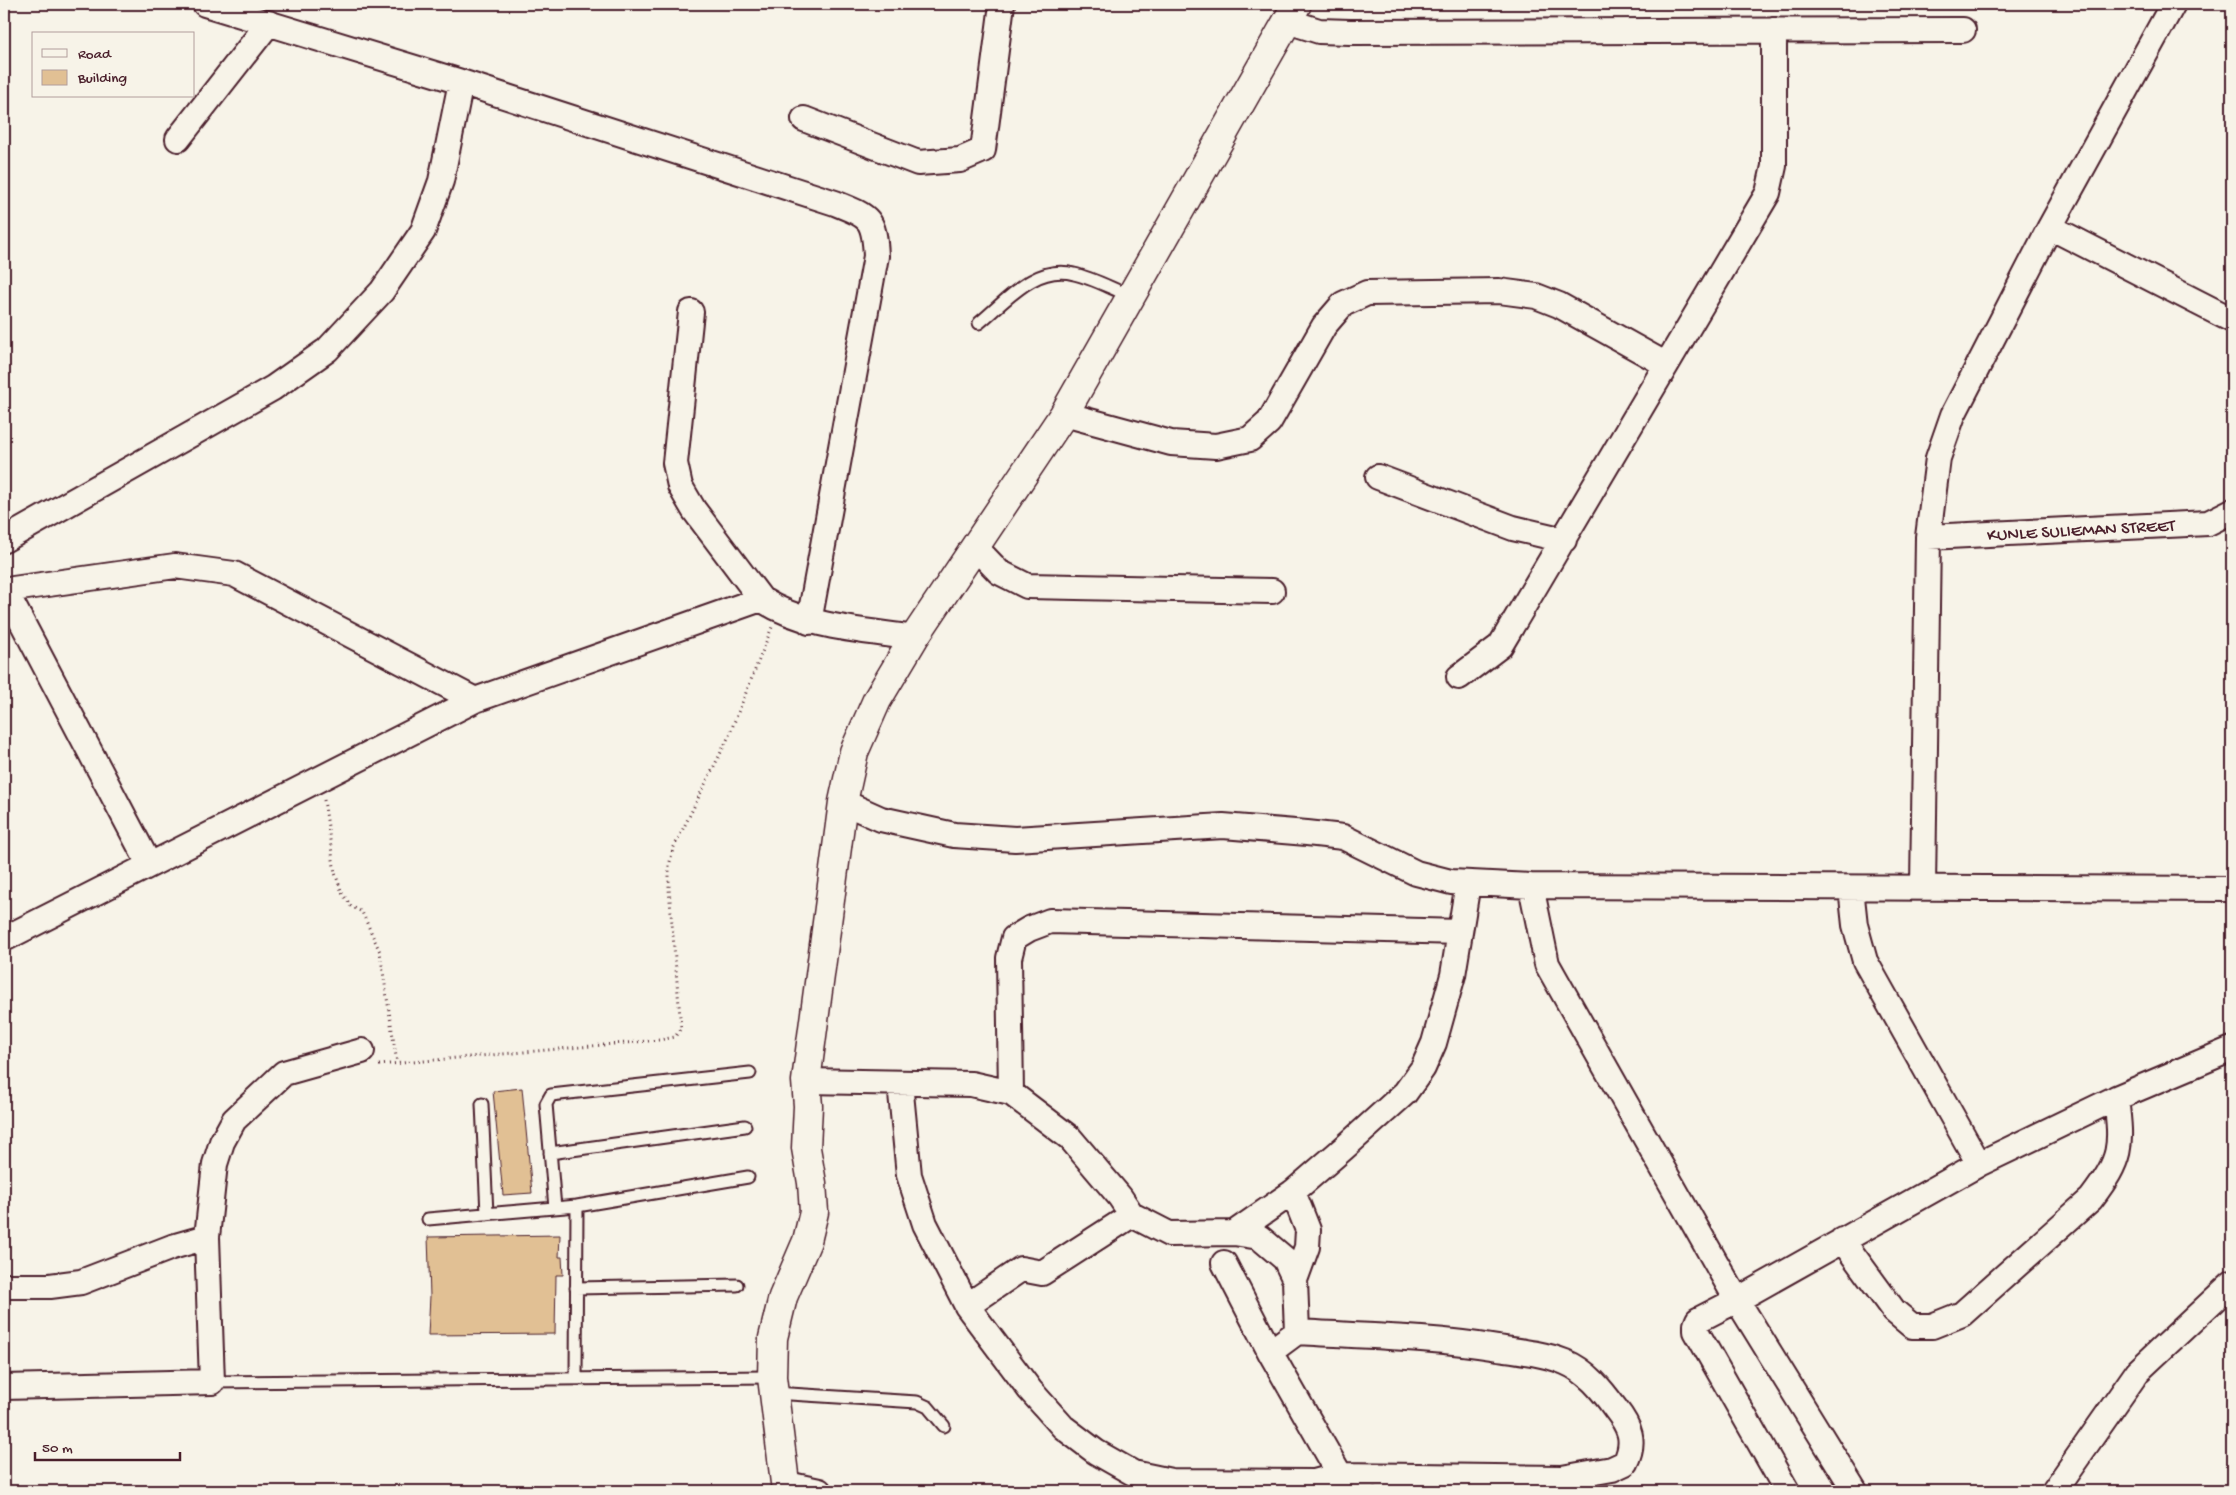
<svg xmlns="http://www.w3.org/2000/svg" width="2236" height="1495" font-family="'Gochi Hand',sans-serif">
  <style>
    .building { fill: #e1c094; stroke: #4a1f2b }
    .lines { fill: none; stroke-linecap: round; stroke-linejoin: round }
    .service-casing { stroke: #4a1f2b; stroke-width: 15 }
    .minor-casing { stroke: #4a1f2b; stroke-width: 28 }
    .tertiary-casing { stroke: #4a1f2b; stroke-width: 31 }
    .path { stroke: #4a1f2b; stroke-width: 3; stroke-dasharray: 1 4; stroke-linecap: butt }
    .service { stroke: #f7f3e8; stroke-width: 11 }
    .minor { stroke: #f7f3e8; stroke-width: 24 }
    .tertiary { stroke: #f7f3e8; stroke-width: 28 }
    .labels { text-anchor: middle; stroke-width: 5; stroke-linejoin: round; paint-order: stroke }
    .street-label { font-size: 18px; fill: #4a1f2b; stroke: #f7f3e8 }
  </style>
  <rect width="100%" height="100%" fill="#f7f3e8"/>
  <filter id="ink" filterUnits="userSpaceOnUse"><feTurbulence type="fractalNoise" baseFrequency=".02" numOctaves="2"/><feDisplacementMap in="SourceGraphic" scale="10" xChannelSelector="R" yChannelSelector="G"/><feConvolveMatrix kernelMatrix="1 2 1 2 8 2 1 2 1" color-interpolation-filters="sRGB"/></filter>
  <g filter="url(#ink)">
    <path class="building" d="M522,1088l10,105 -29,2 -10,-104z
      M560,1235l-1,22h3l1,18h-7l-1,59 -127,1 2,-39 -2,-59z"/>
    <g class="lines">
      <g class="service-casing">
        <path id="service" d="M979,323c27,-22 56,-59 95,-49 19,4 38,15 57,22
          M482,1104l5,110
          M550,1153l195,-27
          M555,1208l-9,-104 5,-9 199,-22
          M428,1219l149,-13
          M576,1288l161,-3
          M576,1378l1,-172 171,-29
          M212,1382l560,-5
          M774,1393l143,9 11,5 16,19"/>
      </g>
      <g class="minor-casing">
        <path id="minor" d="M205,4l256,78 374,121c35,14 39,15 41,53l-67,366
          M1287,21l32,10 31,1 613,-2
          M804,119l114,44 42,-3 23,-10 19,-146
          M178,139l91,-116
          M2050,227l182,93
          M691,312l-16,151 5,23 14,24 67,89
          M1064,414l107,29 45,3 34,-7 19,-17 55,-96 19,-22 24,-11 132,-2 37,5 23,9 106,59
          M1378,477l135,51 51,12
          M1928,537l280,-14 24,-12
          M4,540l269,-152 54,-38 55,-59 41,-60 18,-50 20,-99
          M975,547l24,25 28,14 245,5
          M4,588l145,276
          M6,590l169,-24 59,8 241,126
          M1459,677l41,-31 268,-453 6,-27v-136
          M843,802l38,17 73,16 61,4 208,-13 84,7 36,4 73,36 35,9 80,4 701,3
          M1531,886l16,78 190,336 118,191
          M1923,887l5,-350 10,-79 15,-43 97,-188 123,-223
          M1851,888l4,37 10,36 114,203
          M4,939l471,-239 286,-101c45,29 101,31 153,39
          M806,1081l165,3 40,9 59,45 50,59 12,18 37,19 65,-1 25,4 26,22 10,21 2,52
          M900,1083l9,92 16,49 42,82 63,84 33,37 33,25 37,21 38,8 143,1 26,-7
          M1011,1093l-2,-135 5,-20 15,-9 21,-8 410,11
          M1293,1192l15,38 -1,17 -12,33
          M1234,1233l59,-41 51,-44 61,-55 18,-25 11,-25 19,-68 15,-92
          M1842,1240l52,71 18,15h20l30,-12 129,-115c31,-41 31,-51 25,-101
          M1224,1263l46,89
          M4,1286h46l31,-4 91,-35 35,-10
          M967,1306l54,-37 21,4 90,-58
          M1297,1332c67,4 135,5 201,16 22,3 47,6 67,14 22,9 37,28 50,46 15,19 21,33 10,55l-13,6 -50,9 -222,-3 -70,-123z
          M4,1387l208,-5 -5,-145 8,-73 7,-22 12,-22 50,-47 78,-22
          M787,1484l32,7
          M1787,1491l-91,-160v-6l2,-5 39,-20 242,-136 137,-66 116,-49
          M2054,1491l84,-120 94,-88"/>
      </g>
      <g class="tertiary-casing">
        <path id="tertiary" d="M786,1491l-14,-114 1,-39 10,-41 24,-56 7,-29 -2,-29 -6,-35 2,-42 -2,-25 37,-279 11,-50 23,-52 37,-62 150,-224 233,-410"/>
      </g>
      <path class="path" d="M324,800l11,73 7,20 9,13 11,6 18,40 17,111
        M379,1065l280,-25 16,-3 6,-9 -12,-139v-23l4,-17 55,-111 44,-111"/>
      <use href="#service" class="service"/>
      <use href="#minor" class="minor"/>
      <use href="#tertiary" class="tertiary"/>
    </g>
  </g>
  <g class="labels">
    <g class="street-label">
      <text transform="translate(2081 529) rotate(-3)" y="6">KUNLE SULIEMAN STREET</text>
    </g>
  </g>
  <rect width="2236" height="1495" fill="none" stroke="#f7f3e8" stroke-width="20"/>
  <rect x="10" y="10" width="2216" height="1475" fill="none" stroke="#4a1f2b" stroke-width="2" filter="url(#ink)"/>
  <rect x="32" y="32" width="162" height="65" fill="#f7f3e8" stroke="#b29e9c"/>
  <rect x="42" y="49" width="25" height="8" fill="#f7f3e8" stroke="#b29e9c"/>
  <text x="78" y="58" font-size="15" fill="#4a1f2b">Road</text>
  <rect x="42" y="70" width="25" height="15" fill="#e1c094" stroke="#b29e9c"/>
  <text x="78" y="82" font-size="15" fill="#4a1f2b">Building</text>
  <path d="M35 1452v8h145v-8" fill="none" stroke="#4a1f2b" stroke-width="2.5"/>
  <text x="42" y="1452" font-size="15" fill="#4a1f2b" stroke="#f7f3e8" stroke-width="4" paint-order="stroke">50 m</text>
</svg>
